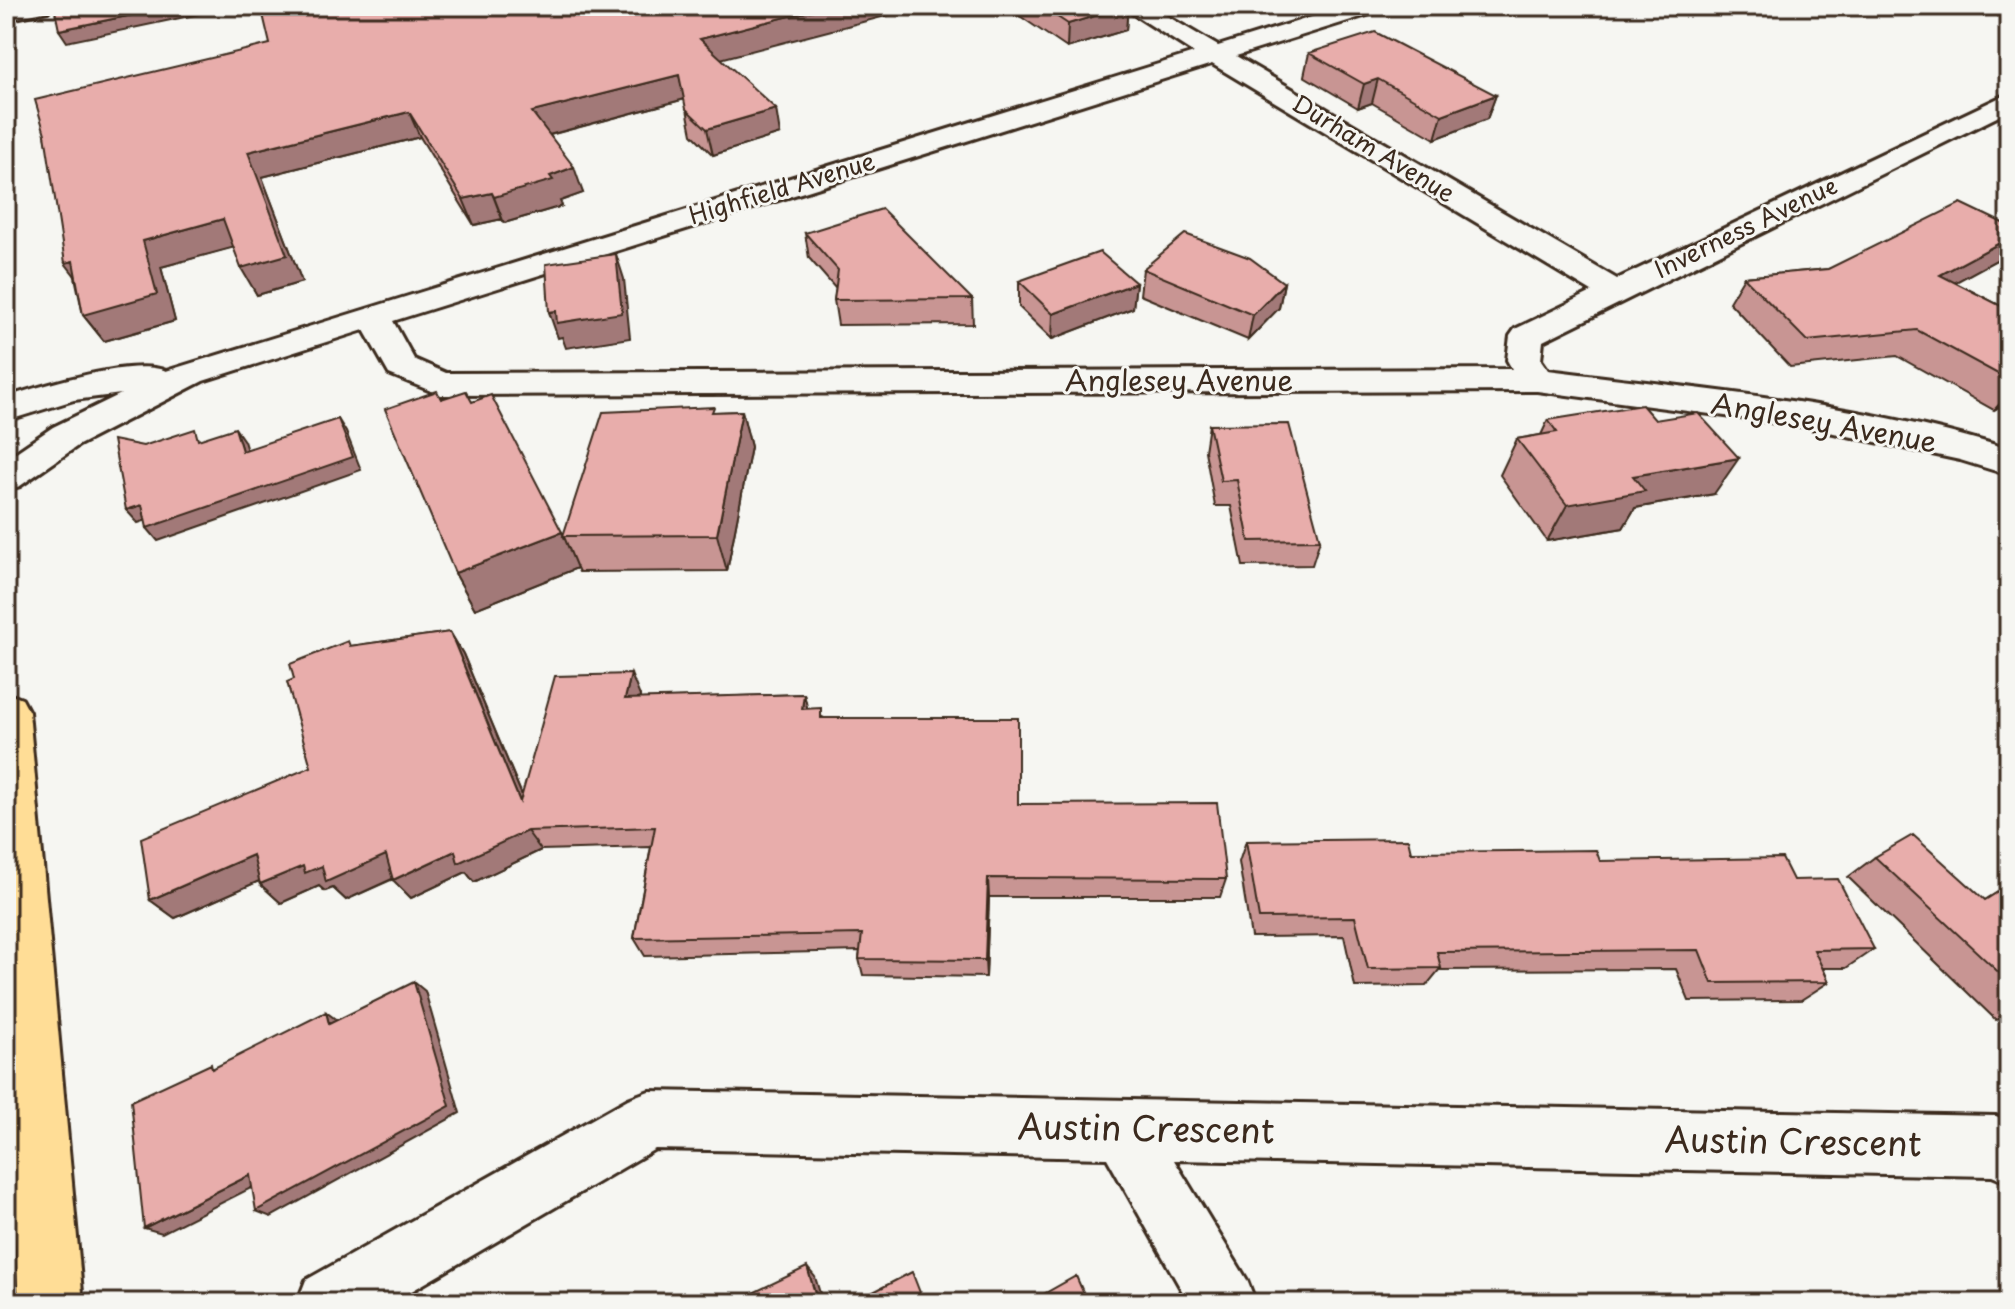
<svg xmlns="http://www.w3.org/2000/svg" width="2015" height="1309" font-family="'Playpen Sans',sans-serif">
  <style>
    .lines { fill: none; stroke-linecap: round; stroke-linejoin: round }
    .street-casing { stroke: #3b2a1e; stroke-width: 6 }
    .highway-casing { stroke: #3b2a1e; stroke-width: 6 }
    .street { fill: #f6f6f2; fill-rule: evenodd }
    .highway { fill: #ffdd96; fill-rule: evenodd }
    .wall { fill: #c89593; stroke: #3b2a1e; stroke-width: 2 }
    .shaded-wall { fill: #a27978; stroke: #3b2a1e; stroke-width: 2 }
    .building { fill: #e8adab; stroke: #3b2a1e; stroke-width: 2 }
    .labels { text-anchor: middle; stroke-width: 6; stroke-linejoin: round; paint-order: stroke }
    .far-street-label { font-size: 24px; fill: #3b2a1e; stroke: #f6f6f2 }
    .street-label { font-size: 28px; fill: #3b2a1e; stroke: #f6f6f2 }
    .near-street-label { font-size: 34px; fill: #3b2a1e; stroke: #f6f6f2 }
  </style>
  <rect width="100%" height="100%" fill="#f6f6f2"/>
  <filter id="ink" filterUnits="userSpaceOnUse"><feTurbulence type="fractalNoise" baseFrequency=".0125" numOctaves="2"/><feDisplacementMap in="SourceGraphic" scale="16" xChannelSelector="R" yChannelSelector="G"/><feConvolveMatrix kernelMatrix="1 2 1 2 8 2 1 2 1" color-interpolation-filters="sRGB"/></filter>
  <g filter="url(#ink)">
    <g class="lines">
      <g class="street-casing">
        <path id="street" d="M6,6h46l-4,5 -42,9z
          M1121,6h29l68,40 129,-40h37l-4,5 -144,45 381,223 392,-186v18l-466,230 -2,19 7,10c154,20 312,32 461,79v26l-49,-15 -159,-34 -264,-35 -1096,4 -52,-21 -25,-44 -161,51 -124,64 -59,41 -14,4v-31l47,-32 68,-33 -47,6 -68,21v-24c35,-11 128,-40 160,-26l1028,-318zM1212,64l380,228 -77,37 -5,7 -3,24 5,9 -1066,4 -32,-14 -21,-38z
          M649,1091l1347,25 13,6v61l-17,-7 -818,-16 73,120 9,23h-67l-82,-145 -452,-9 -264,154h-94l9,-23 322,-181z"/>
      </g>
      <g class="highway-casing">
        <path id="highway" d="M6,693l16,6 7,13 54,591h-64l-13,-213z"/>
      </g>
      <use href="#street" class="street"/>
      <use href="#highway" class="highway"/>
    </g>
    <path class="wall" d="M1005,6h123l-2,24 -59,18z
      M1309,53l187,42 -9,24 -52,20 -63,-36 -14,5 -54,-32z
      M721,59l59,75 -67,21 -21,-21 -7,-35 -135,36 33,58 -23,8 2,5 -58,17 -2,-4 -28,6 -54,-88 -158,40 40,105 -45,13 -24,-48 -72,20 14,54 -71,20 -21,-26 -38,-181z
      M2009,226v21l-7,10 -48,25 55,28v91l-15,9 -97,-54 -107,11 -61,-65 15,-25 84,-8z
      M805,233l167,66 1,25 -135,1 -4,-25 2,-11 -27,-31z
      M1143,269l141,14 -5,25 -31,32 -108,-45z
      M1019,281l117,2 -3,25 -81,31 -33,-32z
      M441,399l31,3 91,133 152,-123 27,-1 9,36 -24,124 -148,1 -2,-4 -102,41 -20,-36z
      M1548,420l166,74 -79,14 -12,20 -76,13 -47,-66 17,-36 24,-4z
      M1209,425l111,115 -8,25 -69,1 -12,-60h-16l-10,-55z
      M450,632l13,22 59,141 118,-99v3l164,-5 3,15 17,9 194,86 208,75 -6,18h-231l-3,80 -123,-2 -4,-16 1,-8 -215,5 -11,-18 17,-91 -110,3 -67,32 -8,-10 -55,26 -18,-19 -47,21 -13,-12 -8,3 -6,-5 -38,17 -21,-19 -1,-3 -84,37 -25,-18 161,-133 -17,-88 57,-33z
      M1246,841l165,11 189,9 193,19 81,69 -28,19h-23l6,14 -28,18 -112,1 -13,-32 -237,1 -13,16 -71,1 -11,-51 -93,1 -12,-75z
      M1875,857l110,43 24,-15v129l-13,6 -148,-143z"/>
    <path class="shaded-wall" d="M176,6h61l-170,36 -8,-12z
      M829,6h95l-219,57 -5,-24z
      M1128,6l-2,24 -59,18 1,-24z
      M679,75l6,24 -144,38 -9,-25z
      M1378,79l-6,24 -14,5 6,-24z
      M1496,95l-9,24 -52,20 7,-24z
      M776,109l4,25 -67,21 -6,-26z
      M409,112l11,25 -158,40 40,105 -45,13 -16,-27 7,-116z
      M574,167l9,26 -23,8 2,5 -58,17 -10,-26z
      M492,193l10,26 -28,6 -11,-26z
      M223,219l16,27 -78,21 14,54 -71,20 -21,-26 60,-74z
      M2009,238v9l-7,10 -81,44 19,-26z
      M616,254l8,25 6,59 -64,10 -4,-11 -4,1 -9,-26 7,-1z
      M73,261l12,28 -20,-26z
      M1136,283l-3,25 -81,31 1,-25z
      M1284,283l-5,25 -31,32 5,-25z
      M2009,394v7l-15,9z
      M742,411l9,36 -24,124 -10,-36z
      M338,419l8,13 15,38 -203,71 -11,-13z
      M235,428l9,13 7,23 -9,-13z
      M1739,458l-25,36 -79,14 -12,20 -76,13 20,-36 66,-29z
      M142,505l11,13 -15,5 -12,-13z
      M562,532l15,36 -102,41 -20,-36z
      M450,632l13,22 70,168 -13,-20z
      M631,674l9,22 -5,24 -10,-21z
      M804,694l5,21 -7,-6z
      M527,831l14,19 -67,32 -8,-10 -55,26 -18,-18 62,-29z
      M253,855l22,19 -100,44 -25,-18z
      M386,855l17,19 -57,26 -13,-12 -8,3 -6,-5 -38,17 -21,-19 43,-18h19z
      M988,878l1,19 -3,80 -1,-17z
      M414,982l11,9 35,122 -189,104 -15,-6z
      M326,1012l12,9 -9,3z
      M250,1175l15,6 -103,52 -18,-5z
      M807,1267l8,10 8,26h-5z"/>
    <path class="building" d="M54,6h122l-117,24z
      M261,6h568l-129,33 76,70 -69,20 -21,-20 -7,-34 -147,37 42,55 -24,9 3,4 -59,17 -2,-4 -29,6 -54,-87 -161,40 39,103 -46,13 -18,-49 -80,22 14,53 -74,21 -10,-54 -8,2 -20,-129 -10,-34 235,-56z
      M1041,6h87l-60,18z
      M1375,32l121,63 -54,20 -64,-36 -14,5 -55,-31z
      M1961,203l48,23v12l-69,37 69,35v70l-92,-50 -110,11 -63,-64 84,-8z
      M882,209l90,90 -138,1 4,-30 -33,-37z
      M1185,234l65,24 34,25 -31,32 -110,-46z
      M1100,252l36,31 -83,31 -34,-33z
      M616,254l6,59 -65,10 -1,-12 -7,1 -3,-48z
      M437,391l4,8 25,-8 6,11 19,-7 71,137 -107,41 -70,-164z
      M1642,405l13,15 43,-7 41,45 -106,18 12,15 -78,14 -50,-66 40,-7 -9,-12z
      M714,407l-2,5 30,-1 -25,124 -154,1 40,-124z
      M338,419l15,38 -206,71 -5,-23 -16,5 -13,-70 30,6 52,-17 3,11 37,-12 7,23z
      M1289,424l31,116 -71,1 -12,-61 -16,1 -12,-56z
      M450,632l70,170 35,-126 76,-2 -6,25 179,-5 -2,15 19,-1v10h197v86l199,-1 9,76 -238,-1 -3,82 -126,-1 3,-25 -228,4 21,-111 -128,4 -69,32 -3,-12 -62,29 -7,-25 -60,27 -4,-16 -17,7 -2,-7 -43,18 -7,-29 -103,45 -9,-62 170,-71 -24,-85 7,-3 -4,-15 58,-23 2,5z
      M1913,835l72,65 24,-15v97l-134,-125z
      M1408,839l3,13 185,-2 4,11 182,-3 11,22 45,-1 36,70 -60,1 15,32 -117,1 -13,-33 -262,2 4,16 -73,1 -13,-52 -96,1 -13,-77z
      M414,982l36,124 -194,105 -6,-36 -106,53 -13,-127 80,-37 1,5 114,-57 3,12z
      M807,1267l11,36h-86z
      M912,1272l12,31h-72z
      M1076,1276l12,27h-60z"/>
  </g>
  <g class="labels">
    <g class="far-street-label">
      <text transform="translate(1373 149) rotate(31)" y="8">Durham Avenue</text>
      <text transform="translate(782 189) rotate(-17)" y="8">Highfield Avenue</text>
      <text transform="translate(1746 228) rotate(-26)" y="8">Inverness Avenue</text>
    </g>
    <g class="street-label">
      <text x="1179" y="391">Anglesey Avenue</text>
      <text transform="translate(1824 423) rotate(10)" y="10">Anglesey Avenue</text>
    </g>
    <g class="near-street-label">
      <text transform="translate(1146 1129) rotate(1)" y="12">Austin Crescent</text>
      <text transform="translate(1793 1142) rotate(1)" y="12">Austin Crescent</text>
    </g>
  </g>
  <rect width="2015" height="1309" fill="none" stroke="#f6f6f2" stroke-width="32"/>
  <rect x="16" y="16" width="1983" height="1277" fill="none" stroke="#3b2a1e" stroke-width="3" filter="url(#ink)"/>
</svg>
